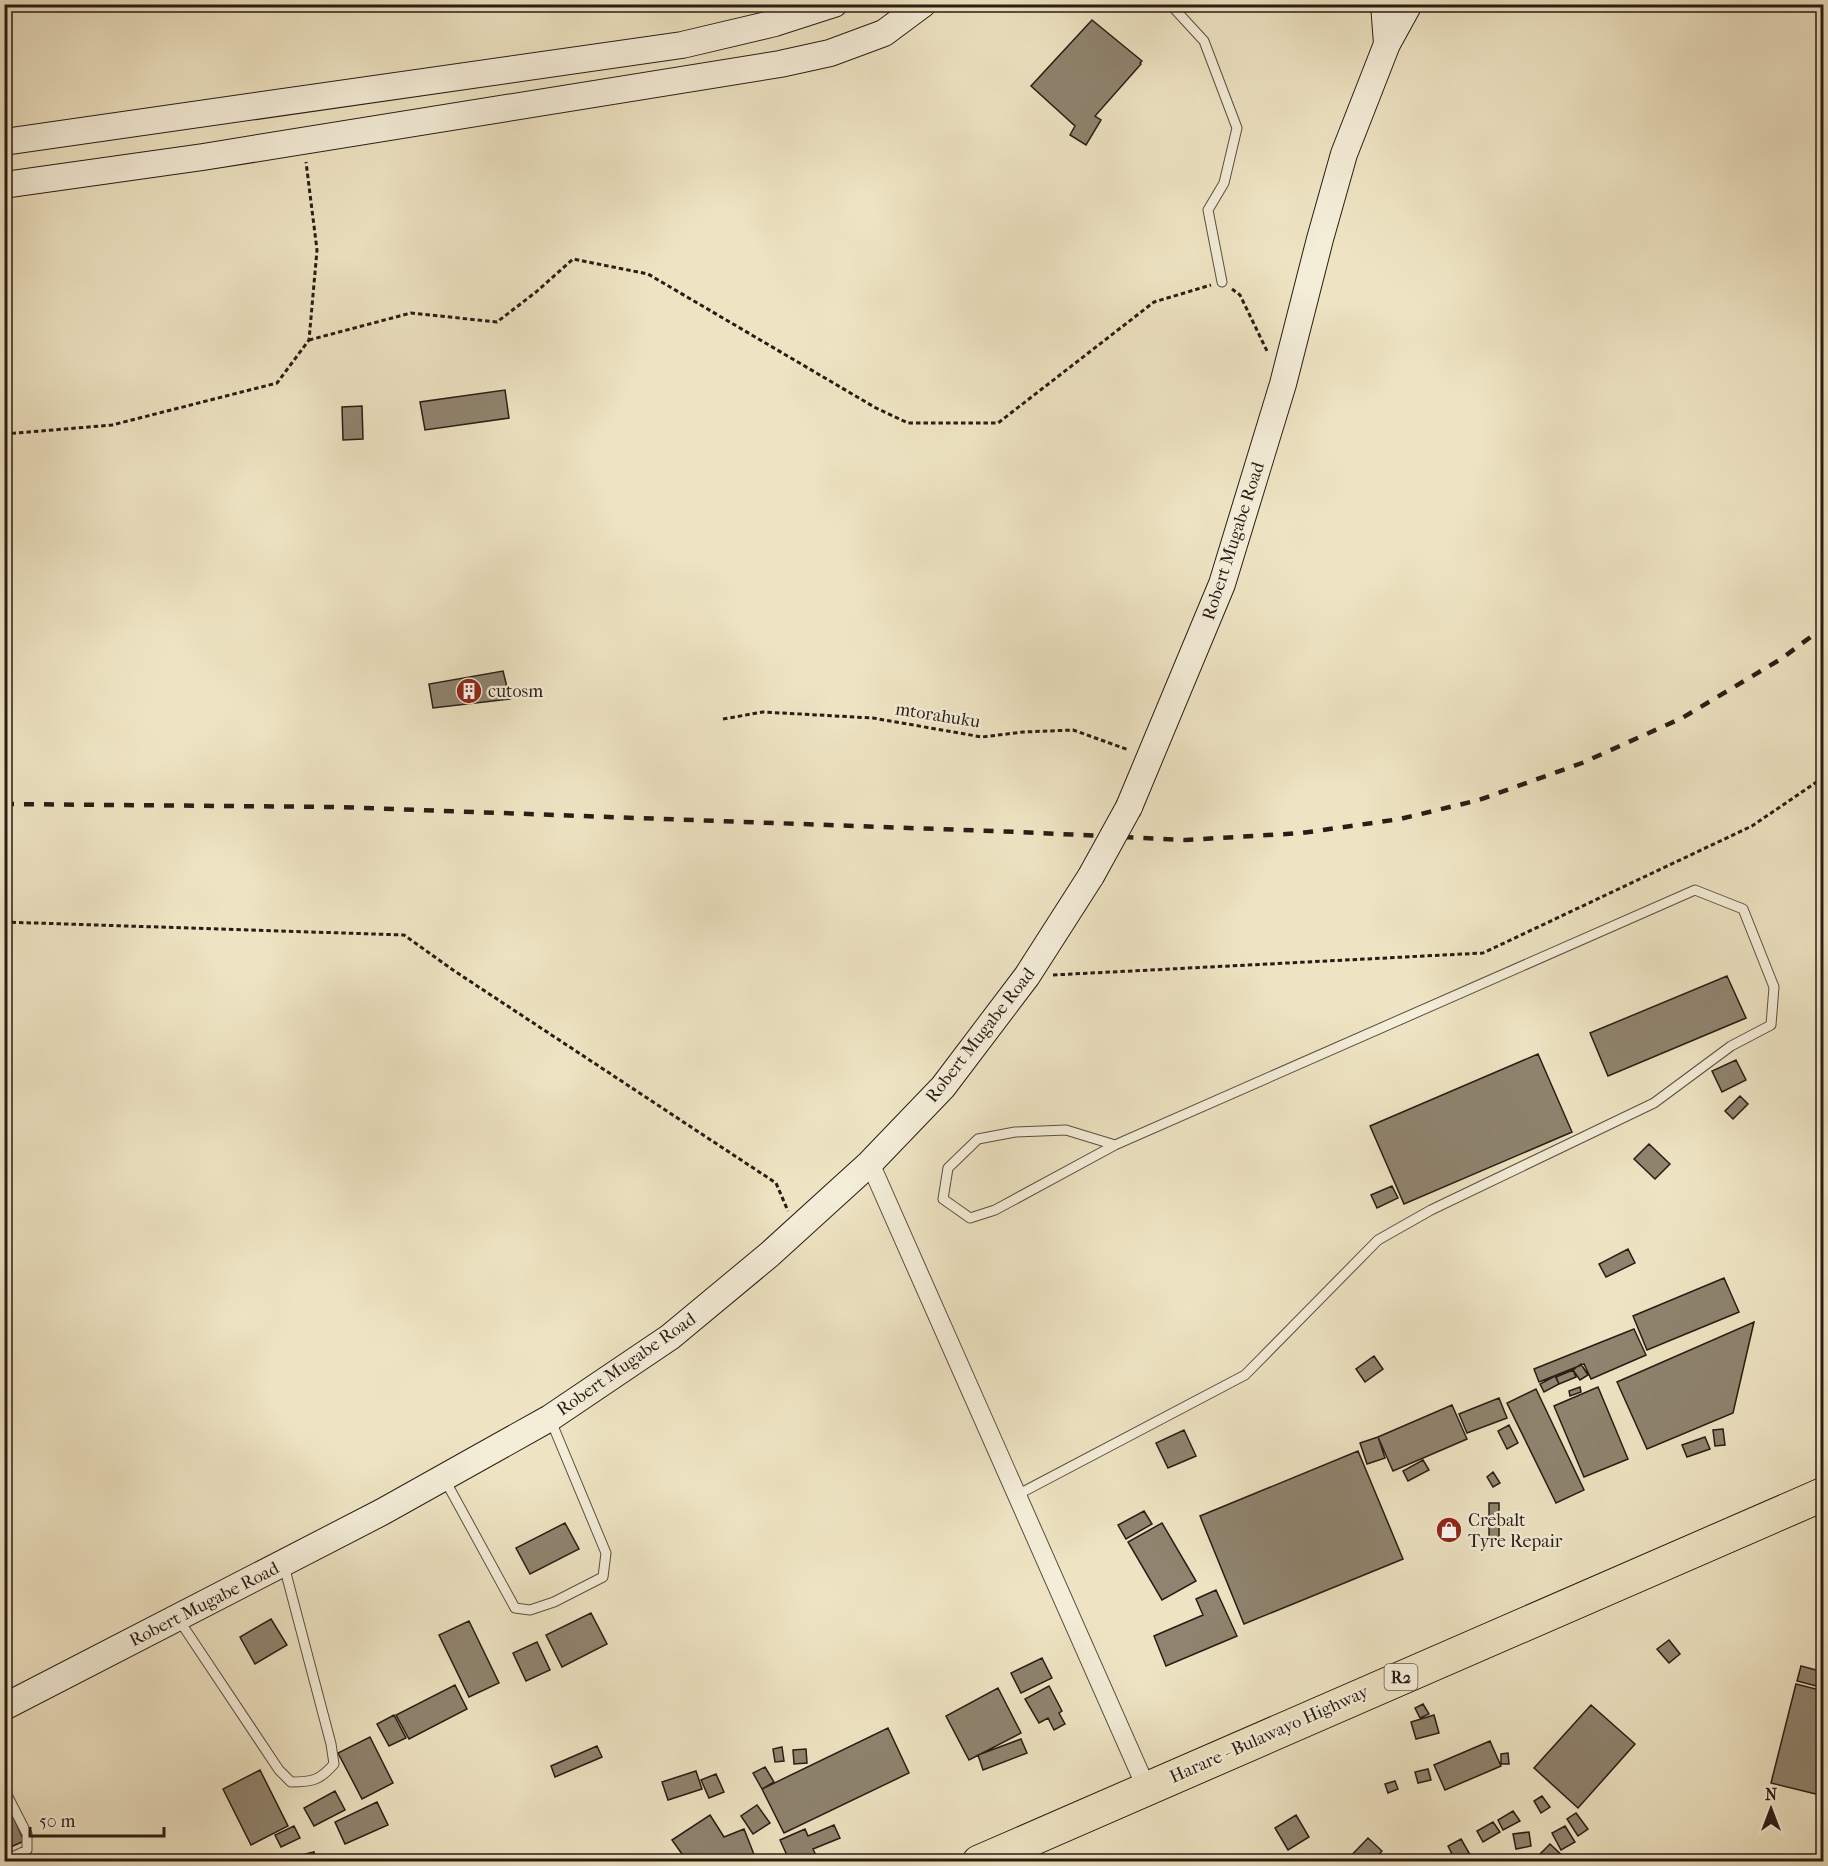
<svg xmlns="http://www.w3.org/2000/svg" width="1828" height="1866" font-family="'IM FELL French Canon',serif">
  <style>
    .building { fill: #8f846f; stroke: #281d14; stroke-width: 1.5 }
    .lines { fill: none; stroke-linecap: round; stroke-linejoin: round }
    .lane-casing { stroke: #5a4f40; stroke-width: 11 }
    .street-casing { stroke: #5a4f40; stroke-width: 20 }
    .secondary-casing { stroke: #281d14; stroke-width: 28 }
    .highway-casing { stroke: #281d14; stroke-width: 35 }
    .path { stroke: #281d14; stroke-width: 3; stroke-dasharray: 4.5 3; stroke-linecap: butt }
    .lane { stroke: #f4edd8; stroke-width: 9 }
    .street { stroke: #f4edd8; stroke-width: 18 }
    .secondary { stroke: #f4edd8; stroke-width: 26 }
    .highway { stroke: #eee4c3; stroke-width: 33 }
    .rail { stroke: #281d14; stroke-width: 4.5; stroke-dasharray: 10 10; stroke-linecap: butt }
    .secondary-bridge-casing { stroke: #281d14; stroke-width: 28; stroke-linecap: butt }
    .secondary-bridge { stroke: #f4edd8; stroke-width: 26 }
    .labels { text-anchor: middle; stroke-width: 4.5; stroke-linejoin: round; paint-order: stroke }
    .shield { fill: #f4edd8; stroke: #655b4f; stroke-width: 1.5 }
    .shield-label { font-size: 16px; font-weight: bold; fill: #281d14 }
    .street-label { font-size: 18px; fill: #281d14; stroke: #f4edd8 }
    .poi-label { font-size: 18px; fill: #281d14; stroke: #f4edd8; text-anchor: start }
  </style>
  <rect width="100%" height="100%" fill="#eee4c3"/>
  <filter id="stains"><feTurbulence type="fractalNoise" baseFrequency=".00333" numOctaves="4"/><feColorMatrix values="0 0 0 0 .2 0 0 0 0 .09 0 0 0 0 .02 0 0 0 .5 -.17"/></filter>
  <radialGradient id="worn" r=".72"><stop offset=".6" stop-color="#630" stop-opacity="0"/><stop offset="1" stop-color="#630" stop-opacity=".3"/></radialGradient>
  <path class="building" d="M1092,20l50,41 -2,2 1,1 -46,52 6,4 -15,25 -16,-10 5,-9 -44,-40z
    M505,390l4,28 -84,12 -5,-28z
    M362,406l1,33 -20,1 -1,-33z
    M503,671l7,28 -77,9 -4,-24z
    M1727,976l19,42 -138,58 -18,-43z
    M1538,1054l34,78 -168,72 -34,-78z
    M1736,1060l10,20 -24,12 -10,-21z
    M1740,1096l8,8 -15,15 -8,-8z
    M1649,1144l21,20 -15,15 -21,-20z
    M1392,1186l6,12 -21,10 -6,-13z
    M1628,1249l7,14 -29,14 -7,-13z
    M1724,1278l15,34 -92,38 -14,-34z
    M1754,1322l-21,91 -86,36 -30,-67z
    M1634,1329l12,26 -55,24 -7,-15 -45,18 -5,-13z
    M1374,1356l9,13 -18,13 -9,-13z
    M1581,1364l7,11 -8,5 -7,-10z
    M1573,1370l3,7 -17,7 -3,-7z
    M1555,1376l4,8 -15,8 -4,-8z
    M1580,1387l1,5 -11,4 -1,-5z
    M1598,1387l30,72 -44,18 -30,-71z
    M1536,1389l48,101 -28,13 -49,-100z
    M1499,1398l8,20 -40,15 -8,-19z
    M1452,1405l15,34 -74,32 -15,-34z
    M1509,1425l9,18 -11,6 -9,-18z
    M1723,1429l2,16 -10,1 -2,-16z
    M1184,1430l12,26 -28,12 -12,-25z
    M1378,1437l7,21 -18,6 -7,-21z
    M1705,1437l5,12 -23,8 -5,-12z
    M1358,1451l45,108 -159,65 -44,-108z
    M1423,1460l6,10 -21,11 -5,-10z
    M1493,1472l7,11 -7,4 -6,-10z
    M1489,1503h10v34h-10z
    M1144,1511l8,13 -26,15 -8,-14z
    M565,1523l14,26 -49,25 -14,-26z
    M1162,1523l34,58 -34,19 -34,-58z
    M1216,1590l21,46 -71,30 -12,-30 49,-21 -7,-16z
    M591,1613l16,31 -45,23 -16,-32z
    M271,1619l16,26 -32,19 -15,-27z
    M469,1621l30,62 -30,14 -30,-62z
    M1669,1640l11,14 -11,9 -12,-14z
    M537,1642l13,28 -24,11 -13,-28z
    M1042,1658l10,20 -31,15 -10,-20z
    M1801,1666l23,6v16l-27,-7z
    M1796,1684l28,7v105l-53,-13z
    M455,1685l12,24 -58,30 -13,-24z
    M1049,1686l13,25 -3,2 6,11 -11,6 -6,-12 -9,5 -14,-24z
    M998,1688l23,45 -52,27 -23,-44z
    M1423,1704l6,10 -9,4 -5,-10z
    M1591,1705l44,39 -57,64 -44,-40z
    M394,1715l12,23 -17,8 -12,-22z
    M1434,1715l5,18 -23,6 -5,-17z
    M888,1728l21,45 -125,60 -22,-44z
    M370,1737l23,46 -31,16 -24,-46z
    M1021,1739l6,14 -44,17 -5,-15z
    M1490,1741l11,25 -56,24 -11,-25z
    M597,1746l5,11 -47,20 -4,-11z
    M782,1747l2,14 -9,1 -2,-13z
    M806,1749l1,14 -13,1 -1,-14z
    M1508,1753l1,11h-8v-10z
    M765,1767l9,15 -12,7 -9,-16z
    M1428,1769l3,11 -13,3 -3,-11z
    M260,1770l28,56 -37,19 -28,-56z
    M696,1771l6,18 -34,11 -6,-18z
    M716,1774l8,18 -15,6 -8,-18z
    M1395,1781l3,8 -10,4 -3,-9z
    M335,1791l10,19 -31,16 -10,-18z
    M4,1796l20,45 -20,9z
    M1542,1796l8,11 -9,6 -7,-12z
    M377,1802l11,23 -43,19 -10,-22z
    M757,1805l13,18 -17,11 -12,-18z
    M1513,1811l7,10 -17,9 -5,-10z
    M1576,1813l12,16 -10,7 -11,-17z
    M710,1815l14,22 20,-8 11,28 -11,5h-80l18,-8 -10,-14z
    M1296,1815l13,22 -21,13 -13,-22z
    M1493,1822l7,10 -17,10 -6,-11z
    M834,1825l6,13 -27,11 6,13h-29l-10,-22 25,-11 3,7z
    M294,1826l6,12 -19,9 -6,-12z
    M1565,1826l10,16 -14,8 -9,-17z
    M1529,1832l2,14 -15,3 -3,-15z
    M1368,1838l14,13 -10,11h-27z
    M1461,1839l11,19 -6,4h-10l-8,-16z
    M1550,1844l19,18h-37z
    M314,1852l2,10h-22l-1,-5z"/>
  <g class="lines">
    <g class="lane-casing">
      <path id="lane" d="M1170,4l34,37 33,87 -13,55 -16,27 14,72
        M445,1480l70,128 15,2 24,-8 49,-25 3,-24 -55,-132
        M1017,1495l228,-120 133,-135 53,-30 223,-107 77,-57 40,-21 3,-38 -31,-78 -48,-19 -580,255 -120,65 -25,8 -27,-19 5,-31 30,-29 37,-7 51,-2 49,15
        M179,1620l100,150 12,12c22,0 29,-2 43,-18l-3,-20 -47,-178
        M4,1789l23,45v16l-23,11"/>
    </g>
    <g class="street-casing">
      <path id="street" d="M870,1163l276,624"/>
    </g>
    <g class="secondary-casing">
      <path id="secondary" d="M1384,4l3,40
        M4,142l678,-97 93,-22 59,-19
        M4,185l199,-28 577,-93 50,-11 54,-20 39,-29
        M1129,807l93,-223 61,-200 37,-145 24,-85 43,-110 22,-40
        M4,1707l378,-195 168,-94 120,-81 100,-83 100,-91 73,-76 84,-111 64,-100"/>
    </g>
    <g class="highway-casing">
      <path id="highway" d="M979,1862l845,-368"/>
    </g>
    <path class="path" d="M1232,289l8,6 28,58
      M309,340l102,-27 86,9 39,-30 37,-33 75,15 228,134 32,15h90l156,-121 57,-17
      M4,434l108,-9 165,-42 32,-43 8,-90 -11,-88
      M723,719l40,-7 110,6 109,19 41,-5 50,-2 56,20
      M4,922l400,13 49,35 323,213 12,28
      M1053,975l430,-22 269,-127 72,-49"/>
    <use href="#lane" class="lane"/>
    <use href="#street" class="street"/>
    <use href="#secondary" class="secondary"/>
    <use href="#highway" class="highway"/>
    <path class="rail" d="M4,804l333,3 682,25 167,8 116,-7 98,-14 79,-19 103,-37 100,-45 99,-59 43,-32"/>
    <g class="secondary-bridge-casing">
      <path id="secondary-bridge" d="M1091,876l38,-69"/>
    </g>
    <use href="#secondary-bridge" class="secondary-bridge"/>
  </g>
  <defs>
    <g id="building-disc" transform="scale(1.35)"><circle r="9.5" fill="#8f2418" stroke="#f4edd8"/><path d="M-4-6H4V6H1V3H-1V6H-4ZM-2.5-4.3h1.7v1.8h-1.7ZM.8-4.3h1.7v1.8H.8ZM-2.5-1h1.7V.8h-1.7ZM.8-1h1.7V.8H.8Z" fill="#fff"/></g>
    <g id="shop-disc" transform="scale(1.35)"><circle r="9.5" fill="#8f2418" stroke="#f4edd8"/><path d="M-5-2.5h2.3a2.7 3.5 0 0 1 5.4 0H5L5.5 6h-11ZM-1.5-2.5h3a1.5 2.3 0 0 0-3 0Z" fill="#fff"/></g>
  </defs>
  <g fill-rule="evenodd">
    <use href="#building-disc" x="469" y="691"/>
    <use href="#shop-disc" x="1449" y="1530"/>
  </g>
  <g class="labels">
    <rect class="shield" x="1384.5" y="1664" width="33" height="26" rx="4.5"/>
    <g class="shield-label">
      <text x="1401" y="1683">R2</text>
    </g>
    <g class="street-label">
      <text transform="translate(1233 541) rotate(-72)" y="6">Robert Mugabe Road</text>
      <text transform="translate(938 715) rotate(9)" y="6">mtorahuku</text>
      <text transform="translate(980 1035) rotate(-52)" y="6">Robert Mugabe Road</text>
      <text transform="translate(626 1364) rotate(-35)" y="6">Robert Mugabe Road</text>
      <text transform="translate(204 1604) rotate(-27)" y="6">Robert Mugabe Road</text>
      <text transform="translate(1269 1734) rotate(-24)" y="6">Harare - Bulawayo Highway</text>
    </g>
    <g class="poi-label">
      <text x="488" y="697">cutosm</text>
      <text x="1468" y="1526">Crebalt<tspan x="1468" dy="21">Tyre Repair</tspan></text>
    </g>
  </g>
  <rect width="1828" height="1866" fill="none" stroke="#eee4c3" stroke-width="24"/>
  <rect x="6" y="6" width="1816" height="1854" fill="none" stroke="#281d14" stroke-width="3"/>
  <rect x="12" y="12" width="1804" height="1842" fill="none" stroke="#281d14" stroke-width="1.5"/>
  <g transform="translate(1771 1809)" stroke="#f4edd8" stroke-width="4.5" paint-order="stroke">
  <path d="M0-4.5L10 22L0 15L-10 22Z" fill="#281d14"/>
  <text y="-9" font-size="16" font-weight="bold" text-anchor="middle" fill="#281d14">N</text>
  </g>
  <path d="M30 1827v9h134v-9" fill="none" stroke="#281d14" stroke-width="3"/>
  <text x="39" y="1827" font-size="18" fill="#281d14" stroke="#f4edd8" stroke-width="4.5" paint-order="stroke">50 m</text>
  <rect width="100%" height="100%" filter="url(#stains)"/>
  <rect width="100%" height="100%" fill="url(#worn)"/>
</svg>
